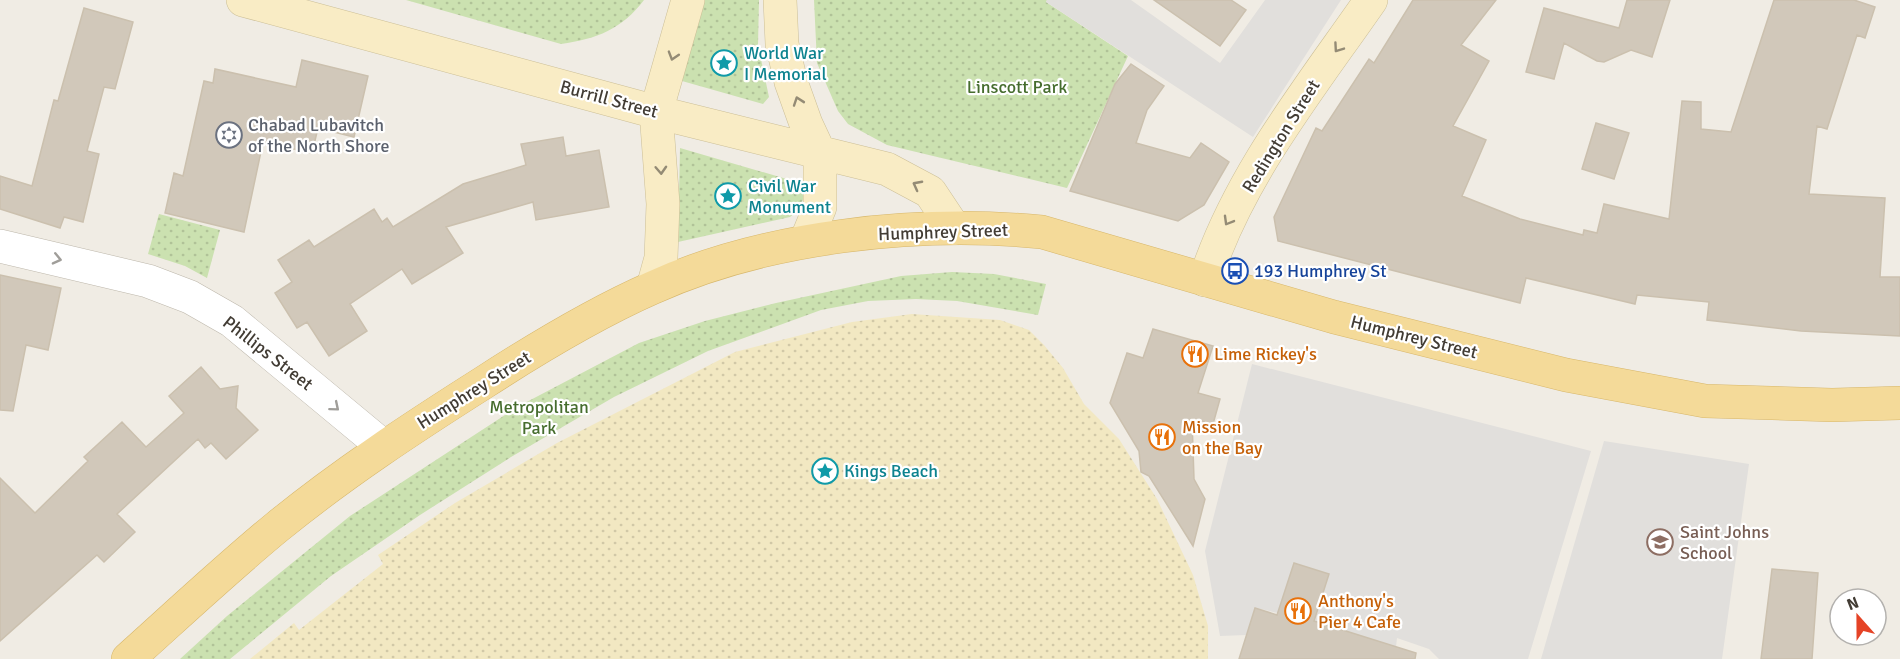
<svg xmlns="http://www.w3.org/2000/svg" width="1900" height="659" font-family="Signika,sans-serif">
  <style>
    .sand { fill: url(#sand-dots) }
    .park { fill: url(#park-dots) }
    .parking { fill: #e1dfdc }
    .building { fill: #d1c8ba; stroke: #cbc0ae; stroke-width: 1.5 }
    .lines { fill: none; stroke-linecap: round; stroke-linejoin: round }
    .street-casing { stroke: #bdb7ab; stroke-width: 34 }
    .secondary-casing { stroke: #ccbf97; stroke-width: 34 }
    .primary-casing { stroke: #d7b76b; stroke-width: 34 }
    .street { stroke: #fff; stroke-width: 33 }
    .secondary { stroke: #f9ecc5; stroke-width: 33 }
    .primary { stroke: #f4da99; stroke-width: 33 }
    .oneway { stroke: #948b75 }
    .oneway2 { stroke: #a09e9a }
    .labels { text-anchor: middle; stroke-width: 4.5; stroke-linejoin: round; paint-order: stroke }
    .culture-label { font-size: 18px; fill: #0d838f; stroke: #fff; text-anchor: start }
    .park-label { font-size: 18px; fill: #466d2e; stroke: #fff }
    .street-label { font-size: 18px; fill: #423c34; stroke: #fff }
    .worship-label { font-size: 18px; fill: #5b616d; stroke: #fff; text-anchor: start }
    .transit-label { font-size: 18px; fill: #164399; stroke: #fff; text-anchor: start }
    .food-label { font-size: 18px; fill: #c56008; stroke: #fff; text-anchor: start }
    .education-label { font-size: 18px; fill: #785e54; stroke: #fff; text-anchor: start }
  </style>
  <defs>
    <pattern id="sand-dots" width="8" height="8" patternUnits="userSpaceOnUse" patternTransform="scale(1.5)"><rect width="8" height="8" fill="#f2e8c2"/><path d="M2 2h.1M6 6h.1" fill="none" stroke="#d1c8a7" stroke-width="1.8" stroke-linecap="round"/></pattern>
    <pattern id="park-dots" width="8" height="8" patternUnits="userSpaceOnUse" patternTransform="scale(1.5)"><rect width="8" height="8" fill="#cbe1b0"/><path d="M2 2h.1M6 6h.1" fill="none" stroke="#b0c298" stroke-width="1.8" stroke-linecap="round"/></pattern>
  </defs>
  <rect width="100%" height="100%" fill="#f0ece4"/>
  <path class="sand" d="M912,314l88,6 29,10 15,15 19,23 21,36 35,35 38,60 36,76 15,51v33h-958l44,-36 5,7 84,-66 -5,-9 77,-52 102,-60 178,-91 117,-30z"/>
  <path class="park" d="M406,0h238c-22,29 -47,39 -83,44z
    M702,0h57l-1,45 11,52 -6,7 -81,-23z
    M814,0h233l-1,2 82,54 -61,132 -180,-43 -39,-21 -10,-13 -21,-48z
    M680,148l110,32 8,6 6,11 -5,13 -9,7 -112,25z
    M159,214l61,16 -13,48 -22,-12 -37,-12z
    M952,272l42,2 52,10 -8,31 -81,-14 -41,-2 -48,2 -47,9 -113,41 -94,46 -103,60 -91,58 -89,61 -101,83h-50l47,-43 123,-100 169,-110 120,-63 66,-22 71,-18 125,-27z"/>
  <path class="parking" d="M1047,0h84l89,63 45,-63h76l-88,137 -207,-135z
    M1252,364l339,87 -63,208h-89l-10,-10 -32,-11 -1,9 -82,-26 -58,-13 -10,27 -26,1 -15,-85z
    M1604,441l145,23 -27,195h-181z"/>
  <path class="building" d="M1154,0h77l15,10 -26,36z
    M1413,0h83l-35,45 28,16 -36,65 33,14 -24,56 58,23 63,16 1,-5 13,3 7,-29 65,15 13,-118 19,1v27l30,3 43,-132h80l21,7 -10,31 -8,-3 -30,94 -10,-3 -8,68 76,4 -5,79h20v59l-99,-5 -94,-11 2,-18 -72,-7 -2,9 -109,-26 -6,25 -242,-62 -4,-24 42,-89 6,3 47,-72 5,4z
    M1627,0h43l-18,57 -21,-7 -27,12 -7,-1 -33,-18 -10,36 -28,-7 18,-64 75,20z
    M84,8l49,14 -18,67 -11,-2 -17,64 12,3 -16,68 -19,-5 -4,11 -60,-19v-33l32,10 22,-86 4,1z
    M302,60l66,16 -14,61 -36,-9 -6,25 -49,-11 -19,90 -79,-19 9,-40 9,3 21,-95 9,2 2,-14 81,18z
    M1131,64l33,22 -17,24 -11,33 54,15 11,-15 28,19 -25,43 -26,16 -108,-30 45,-107z
    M1596,123l33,10 -15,46 -32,-10z
    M563,137l3,19 33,-6 10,57 -73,13 -3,-18 -87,25 17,26 -51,31 -10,-15 -52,35 17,27 -38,25 -22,-34 -10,6 -22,-35 17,-11 -14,-22 31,-20 5,7 60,-38 8,13 5,-4 6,9 70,-43 63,-19 -5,-21z
    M0,275l61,13 -13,62 -22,-5 -13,66 -13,-1z
    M1153,329l60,17 -15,47 22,6 -7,25 -21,-5 2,60 11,20 -12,47 -44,-70 -8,-4 -2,-21 -29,-48 17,-50 16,5z
    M201,367l19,22 18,-3 -2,22 22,22 -32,29 -15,-16 -6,5 -7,-9 -81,75 18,18 -31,30 -7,-7 -97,86v-163l35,35 53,-52 -4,-4 38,-35 24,25 38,-34 -15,-17z
    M1294,563l35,11 -15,47 102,32 -1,6h-176l16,-51 22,7z
    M1772,569l46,4 -6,86h-51z"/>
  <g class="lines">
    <g class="street-casing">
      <path id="street" d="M0,246l148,35 42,16 42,24 152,126"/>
    </g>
    <g class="secondary-casing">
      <path id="secondary" d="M243,0l413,112 231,57 43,23 24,36
        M780,0l2,44 9,38 15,42 14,30v53l-14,34
        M1205,280c33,-103 105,-192 166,-280
        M653,287l8,-29 2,-54 -7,-92 32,-112"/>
    </g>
    <g class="primary-casing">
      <path id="primary" d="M128,659c49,-44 98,-90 149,-132 65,-53 135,-99 206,-144 54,-35 110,-69 169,-95 114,-52 266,-68 390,-56l292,85 232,58 139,26 127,4 68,-2"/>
    </g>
    <use href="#street" class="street"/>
    <use href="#secondary" class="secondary"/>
    <use href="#primary" class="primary"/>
  </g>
  <defs><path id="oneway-chevron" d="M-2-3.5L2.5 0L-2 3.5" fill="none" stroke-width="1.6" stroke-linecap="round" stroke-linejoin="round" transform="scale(1.5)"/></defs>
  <g class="oneway">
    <use href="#oneway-chevron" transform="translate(1338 48) rotate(125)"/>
    <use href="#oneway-chevron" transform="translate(673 56) rotate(107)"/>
    <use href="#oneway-chevron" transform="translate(798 101) rotate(-109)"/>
    <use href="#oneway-chevron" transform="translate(661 170) rotate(87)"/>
    <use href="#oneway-chevron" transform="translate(917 185) rotate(-152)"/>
    <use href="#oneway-chevron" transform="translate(1228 221) rotate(120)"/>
  </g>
  <g class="oneway2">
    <use href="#oneway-chevron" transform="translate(57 259) rotate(13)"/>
    <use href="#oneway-chevron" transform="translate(335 407) rotate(40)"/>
  </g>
  <defs>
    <g id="sight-ring" transform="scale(1.35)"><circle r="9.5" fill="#fff" stroke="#0f9aa8" stroke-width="1.5"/><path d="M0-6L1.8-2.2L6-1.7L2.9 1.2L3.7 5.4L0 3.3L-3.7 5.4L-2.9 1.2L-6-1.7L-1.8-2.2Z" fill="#0f9aa8"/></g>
    <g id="synagogue-ring" transform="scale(1.35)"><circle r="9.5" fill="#fff" stroke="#6b7280" stroke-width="1.5"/><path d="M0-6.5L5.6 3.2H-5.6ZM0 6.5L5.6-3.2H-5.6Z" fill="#6b7280"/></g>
    <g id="bus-ring" transform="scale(1.35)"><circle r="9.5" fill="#fff" stroke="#1a4fb4" stroke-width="1.5"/><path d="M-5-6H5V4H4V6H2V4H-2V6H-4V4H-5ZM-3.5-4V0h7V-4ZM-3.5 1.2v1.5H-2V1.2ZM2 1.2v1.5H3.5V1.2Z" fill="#1a4fb4"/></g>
    <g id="restaurant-ring" transform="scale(1.35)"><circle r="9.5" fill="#fff" stroke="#e8710a" stroke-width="1.5"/><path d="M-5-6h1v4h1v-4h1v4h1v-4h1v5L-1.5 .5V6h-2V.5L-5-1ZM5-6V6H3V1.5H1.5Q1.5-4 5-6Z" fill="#e8710a"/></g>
    <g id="school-ring" transform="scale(1.35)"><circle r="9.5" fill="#fff" stroke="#8d6e63" stroke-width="1.5"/><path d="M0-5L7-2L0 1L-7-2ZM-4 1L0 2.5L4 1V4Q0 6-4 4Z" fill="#8d6e63"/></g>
  </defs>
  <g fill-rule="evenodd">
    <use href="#sight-ring" x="724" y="63"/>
    <use href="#synagogue-ring" x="229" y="135"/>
    <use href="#sight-ring" x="728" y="196"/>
    <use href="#bus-ring" x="1235" y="271"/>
    <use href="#restaurant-ring" x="1195" y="354"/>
    <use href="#restaurant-ring" x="1162" y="437"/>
    <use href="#sight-ring" x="825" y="471"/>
    <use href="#school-ring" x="1660" y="542"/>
    <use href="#restaurant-ring" x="1298" y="611"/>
  </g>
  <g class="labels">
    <g class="culture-label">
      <text x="744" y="59">World War<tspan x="744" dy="21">I Memorial</tspan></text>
      <text x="748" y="192">Civil War<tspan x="748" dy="21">Monument</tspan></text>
      <text x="844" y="477">Kings Beach</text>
    </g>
    <g class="park-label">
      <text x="1017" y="93">Linscott Park</text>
      <text x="539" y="413">Metropolitan<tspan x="539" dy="21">Park</tspan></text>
    </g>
    <g class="street-label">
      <text transform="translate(609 99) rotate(15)" y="6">Burrill Street</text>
      <text transform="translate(1281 136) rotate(-58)" y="6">Redington Street</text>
      <text transform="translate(943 232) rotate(-2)" y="6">Humphrey Street</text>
      <text transform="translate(1414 337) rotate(14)" y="6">Humphrey Street</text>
      <text transform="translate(268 353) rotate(38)" y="6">Phillips Street</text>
      <text transform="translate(474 390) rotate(-32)" y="6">Humphrey Street</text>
    </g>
    <g class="worship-label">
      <text x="248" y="131">Chabad Lubavitch<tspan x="248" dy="21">of the North Shore</tspan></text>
    </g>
    <g class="transit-label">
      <text x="1254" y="277">193 Humphrey St</text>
    </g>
    <g class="food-label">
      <text x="1214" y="360">Lime Rickey's</text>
      <text x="1182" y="433">Mission<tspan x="1182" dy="21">on the Bay</tspan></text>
      <text x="1318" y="607">Anthony's<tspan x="1318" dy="21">Pier 4 Cafe</tspan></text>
    </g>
    <g class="education-label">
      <text x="1680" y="538">Saint Johns<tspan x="1680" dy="21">School</tspan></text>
    </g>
  </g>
  <g transform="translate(1858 617) rotate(339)"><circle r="28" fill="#ffffff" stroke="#b3b1ae" stroke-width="1.5"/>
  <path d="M0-4.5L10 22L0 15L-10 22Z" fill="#e54326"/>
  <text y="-9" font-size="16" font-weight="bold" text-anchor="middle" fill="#423c34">N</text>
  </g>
</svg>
